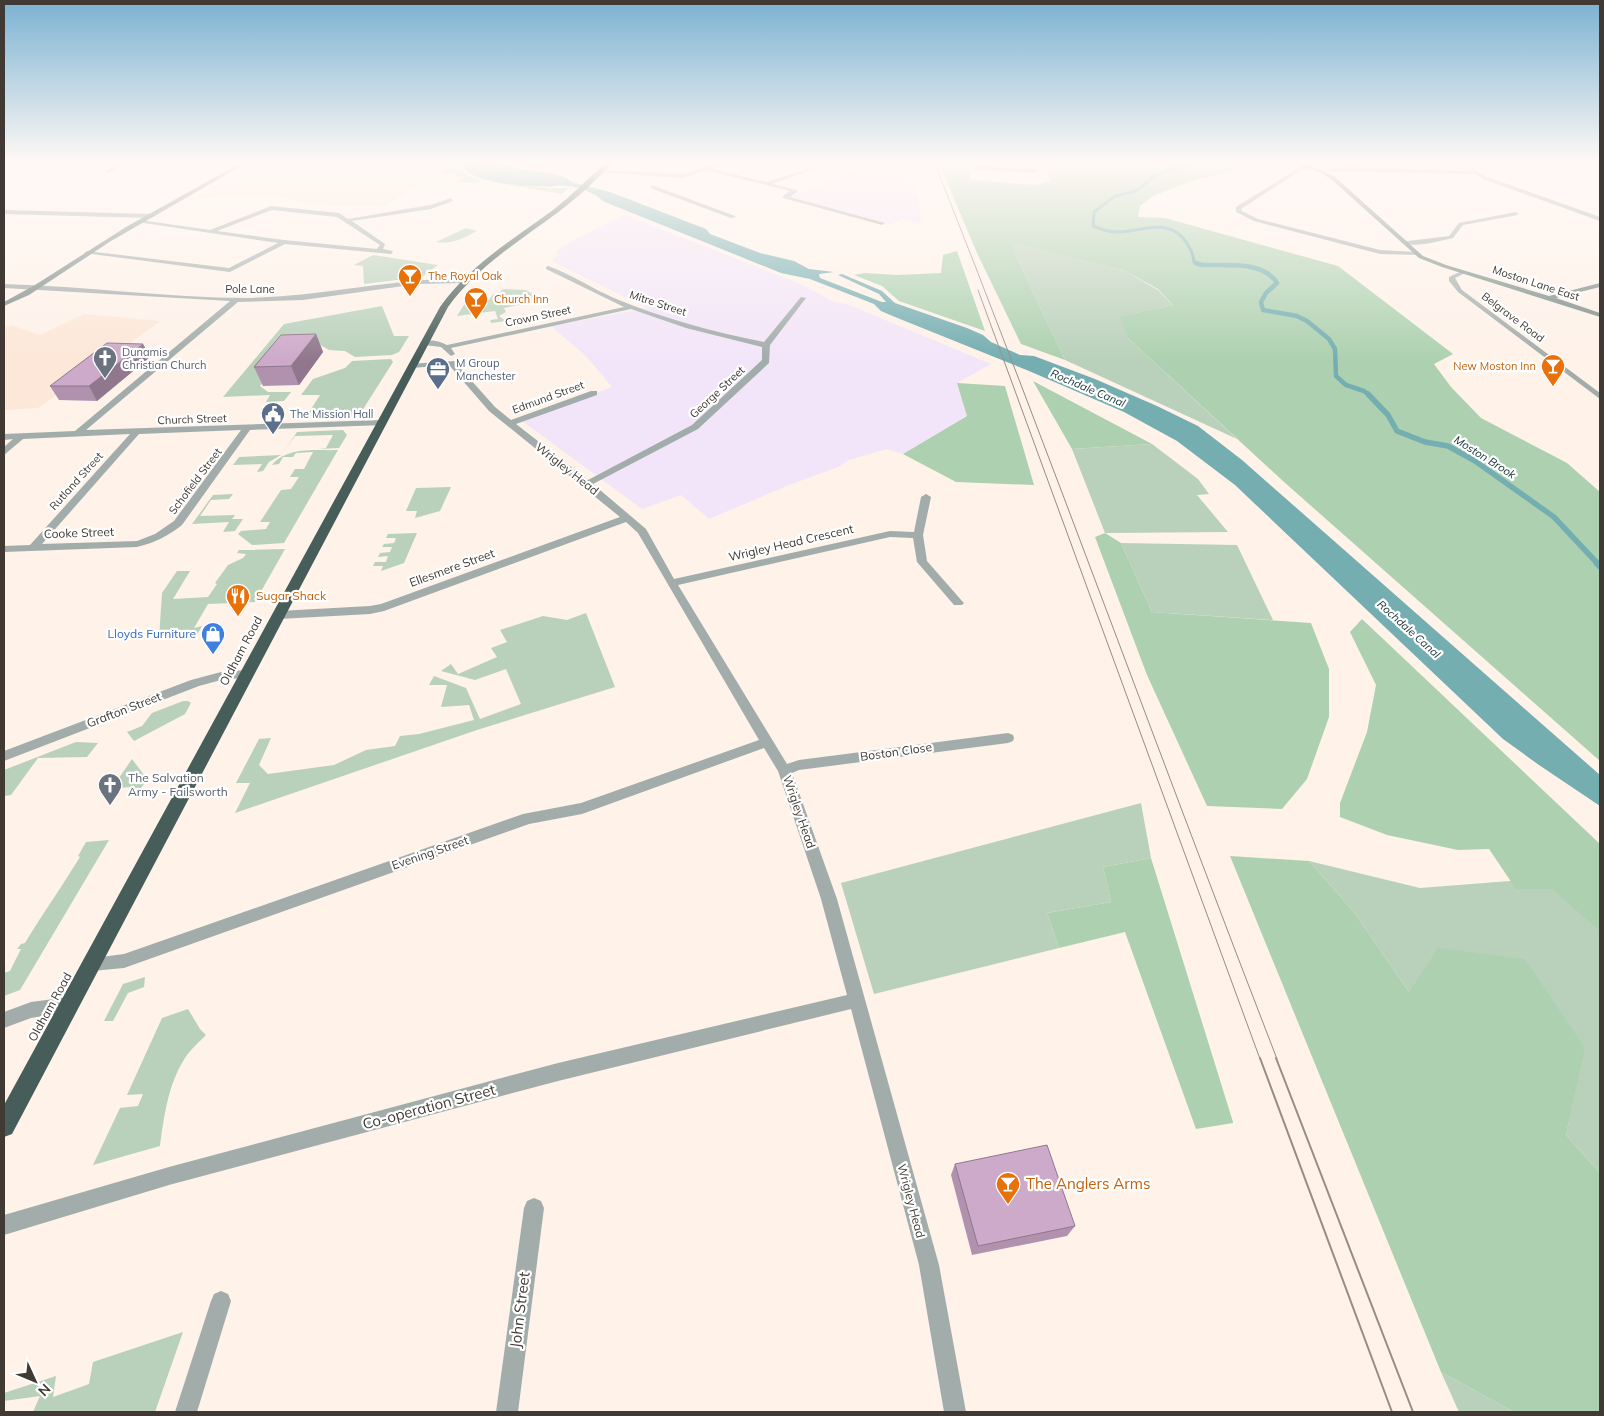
<svg xmlns="http://www.w3.org/2000/svg" width="1604" height="1416" font-family="Mulish,sans-serif">
  <style>
    .built { fill: #fce7d8 }
    .industrial { fill: #f2e5f9 }
    .green { fill: #b9d1bb }
    .forest { fill: #add1b0 }
    .water { fill: #75aeb1 }
    .lines { fill: none; stroke-linecap: round; stroke-linejoin: round }
    .stream-far3 { stroke: #75aeb1; stroke-width: 3 }
    .stream-far2 { stroke: #75aeb1; stroke-width: 4.5 }
    .stream-far1 { stroke: #75aeb1; stroke-width: 5.5 }
    .stream { stroke: #75aeb1; stroke-width: 7 }
    .street { fill: #a2adab; fill-rule: evenodd }
    .secondary { fill: #7b8b87; fill-rule: evenodd }
    .highway { fill: #475d59; fill-rule: evenodd }
    .tram-far1 { stroke: #978d86; stroke-width: 1 }
    .tram { stroke: #978d86; stroke-width: 2 }
    .wall { fill: #b092ae }
    .shaded-wall { fill: #90778d }
    .building { fill: #cdaaca; stroke: #90778d }
    .labels { text-anchor: middle; stroke-width: 4.5; stroke-linejoin: round; paint-order: stroke }
    .far-food-label { font-size: 11px; fill: #c56008; stroke: #fff; text-anchor: start }
    .far-street-label { font-size: 11px; fill: #413a34; stroke: #fff }
    .far-worship-label { font-size: 11px; fill: #5b616d; stroke: #fff; text-anchor: start }
    .far-service-label { font-size: 11px; fill: #4e5e75; stroke: #fff; text-anchor: start }
    .far-water-label { font-size: 11px; font-style: italic; fill: #123032; stroke: #fff }
    .street-label { font-size: 12px; fill: #413a34; stroke: #fff }
    .food-label { font-size: 12px; fill: #c56008; stroke: #fff; text-anchor: start }
    .shop-label { font-size: 12px; fill: #366cbe; stroke: #fff; text-anchor: end }
    .worship-label { font-size: 12px; fill: #5b616d; stroke: #fff; text-anchor: start }
    .near-street-label { font-size: 15px; fill: #413a34; stroke: #fff }
    .near-food-label { font-size: 15px; fill: #c56008; stroke: #fff; text-anchor: start }
  </style>
  <rect width="100%" height="100%" fill="#fef2e9"/>
  <path class="built" d="M255,161h172l-5,4 28,1 -9,6 17,2 7,3 -8,5 -32,-2 -42,27 -78,-3 -25,-8 -42,-1 -48,5z
    M84,314l77,7 -123,87 -34,2v-82l7,-3 29,10z"/>
  <path class="industrial" d="M871,165l35,6 13,29 2,24 -18,-5 -12,5 -102,-27z
    M625,215l178,70 31,17 13,2 144,60 -34,19 11,32 -65,39 -16,-5 -38,11 -11,7 -49,18 -80,34 -28,-24 -39,14 -120,-88 90,-34 -25,-30 -36,-31 96,-18 -95,-47 8,-7 -6,-1 22,-14z"/>
  <path class="green" d="M1302,161h44l33,6h-49z
    M486,181l64,7h19l-7,6z
    M466,228l11,3c-12,6 -24,14 -41,11z
    M1011,241l112,29 35,20 15,15 -52,11 7,22 109,101 -172,-79 -48,-102z
    M373,255l65,10 -16,12 -58,7 -1,-18 -9,-1z
    M503,289l23,1 16,10 -38,8 2,4 -7,4 7,5 -15,2 -1,-3 8,-1 -3,-8 -38,5 13,-21 19,5 4,-6h5z
    M382,306l12,30h15l-10,16 -7,3 -37,2 -10,-6 -16,-1 -12,-7 -27,7 -30,36 8,6h23l-7,9 -18,1 4,-7 -47,2 61,-73z
    M391,359l2,3 -33,52 -6,2 -48,1 14,-22h-19l12,-16 32,-11 7,-7z
    M343,430l4,5 -8,13 -20,1 7,-1 7,-13 -38,1 -10,14 12,-18z
    M1152,444l46,35 11,15 -12,1 31,37 -123,1 -33,-84z
    M338,450l-54,93 -32,2 -14,-11 3,-3 25,-2 4,-7h-10l21,-32 10,-1 8,-12h-9l5,-8h9l9,-17 -17,1 -3,4h-10l-4,7 -7,1c16,-19 44,-14 66,-15z
    M281,455l-12,7 -6,9 -6,1 5,-8 -29,1 6,-8z
    M451,487l-11,24 -25,7 2,-7h-11l10,-23z
    M233,494l-4,5 -18,1 -11,16 35,-1 -3,4h11l-8,12 -12,1 6,-10 -37,2 21,-29z
    M417,533l-13,30 -23,8 2,-5h-10l2,-4h11l2,-6 -10,1 2,-4 10,-1 2,-5h-10l2,-3 10,-1 2,-5h-10l2,-4z
    M1121,543l116,2 36,75 -121,-8z
    M285,549l-30,53 -47,2 -14,24 8,-2 -5,9 -38,3 3,-45 15,-22h13l-17,28 35,-2 9,-13 -2,-1 13,-18 15,-7 3,-4 -9,-1 2,-3z
    M586,613l29,74 -138,43 -242,83 15,-30h-14l23,-44 12,-1 -12,27 9,9 66,-9 32,-15 29,-4 5,-10 19,-2 55,-14 -5,-15 -28,2 6,-22h-18l5,-9 32,12 14,31 41,-15 -15,-35 -31,11 -34,-9 10,-7 7,10 39,-17 -6,-9 16,-6 -7,-12 43,-14 24,4z
    M183,701h5l3,2 -6,11 -51,27 -7,-9 15,-6 10,-13z
    M76,742l22,1 -11,14 -49,1 -27,37 -7,1v-26z
    M132,759l15,20 -9,14 -8,1 4,-7 -22,1z
    M1141,803l10,55 -48,9 8,35 -64,11 12,35 -185,46 -33,-111z
    M109,840l-89,150 -16,6v-23l6,-2 11,-22h-4l4,-5 4,-1c18,-30 36,-55 55,-86l-2,-1 8,-14z
    M1309,861l111,27 153,-12 27,17v280l-34,-38 18,-87 -175,-56 -55,-80z
    M145,977l-1,10 -16,6 -15,28h-9l19,-37z
    M188,1009l12,20 6,6c-7,7 -16,15 -21,23 -17,26 -21,59 -25,88l-67,19 27,-57 18,-2 5,-12 -16,1 35,-77z
    M183,1332l-28,80h-122l7,-16 -36,5v-8l52,-17 -3,21 36,-13 4,-22z
    M1441,1372l73,40h-55z"/>
  <path class="forest" d="M938,161h28l5,19 65,5 14,-4 -5,-20h201l-16,11 -33,7 -44,17 -13,10 -2,11 27,1 173,48 115,88 -19,10 17,23 30,31 86,45 33,29v269l-316,-279 -156,-144 -8,-22 53,-11 -15,-16 -35,-19 -111,-28 5,16 48,102 -44,-16 -44,-91z
    M1346,161h98l21,5 1,3 -87,-2z
    M450,166h6l12,10 13,4 -2,3 -22,-1 7,-5 -9,-1 2,-2 -17,-1z
    M957,251l28,80 -86,-30 -17,-15 -28,-11 11,-2 32,2 44,-2 2,-18z
    M1033,381l119,63 -80,5z
    M957,383l48,3 29,99 -78,-3 -53,-28 64,-38z
    M1105,533l16,10 31,69 159,11 18,46v48l-22,62 -25,30 -75,-3 -60,-131 -52,-138z
    M1362,619l238,225v87l-48,-42h-36l-27,-40 -31,1 -71,-15 -47,-18v-14l27,-71 9,-47 -26,-53z
    M1230,856l79,5 45,51 55,80 29,-44 87,11 60,89 -19,87 34,38v239h-86l-73,-40z
    M1151,858l82,264v1l-37,6 -71,-197 -66,16 -12,-35 64,-11 -8,-35z"/>
  <path class="water" d="M458,161h33l23,7 36,5 14,4 10,6 36,9 96,37 4,5 50,19 34,8 15,8 25,3 -15,2 1,4 62,24h4l-7,-8 -41,-19 4,-1 40,17 13,12 72,25 16,7 8,7 29,13 14,1 61,23 62,27 41,20 44,34 358,315v31l-61,-41 -36,-26 -268,-254 -58,-44 -53,-29 -95,-41 -134,-54 -14,-6 -7,-7 -64,-25 -29,-6 -176,-71c-5,-2 -5,-5 -10,-7 -12,-7 -32,-12 -45,-8 -22,-2 -82,-1 -92,-26z"/>
  <g class="lines">
    <path class="stream-far3" d="M1200,264l-6,-2c-1,-10 -5,-17 -11,-24 -19,-21 -44,-5 -67,-6 -8,0 -16,-3 -23,-6l1,-14 21,-16 21,-5 17,-14 12,-6 39,-10"/>
    <path class="stream-far2" d="M1196,263l6,2c23,1 61,-5 75,18l-11,10 -5,9 2,8 34,6 10,5 22,18 6,10 1,27 10,9 18,6 5,4"/>
    <path class="stream-far1" d="M1368,394l20,21 9,16 28,11 23,4 27,15 79,56 44,47"/>
    <path class="stream" d="M1597,563l3,3"/>
    <path class="street" d="M124,161h7l-22,12 -5,-1z
      M723,161h8l-20,8 56,13 53,-17v2l-48,17 25,6v2l-7,5 95,26 -3,2 -99,-27v-2l7,-5 -85,-21 -22,8 -86,-6 3,-2 83,4z
      M1479,161h8l-11,5 -1,3 12,8 113,40v4l-117,-42 -7,-5 -158,-3 29,-4 124,4 1,-7z
      M977,166l57,3 3,2 -3,2 -59,-4z
      M1310,166v2l-7,1 -62,40 1,2 16,8 122,31 36,2 2,1v2l-38,-1 -126,-33 -18,-9v-5l64,-40z
      M652,185l83,31 1,1 -5,1 -81,-30z
      M451,198l2,3 -22,8 -79,12 33,23 -2,5 10,2 -2,3 -106,-10 -55,28 -146,-19 3,-2 142,17 49,-25 -141,-21 3,-2 70,10 61,-24 68,7 9,6 82,-14zM272,210l65,7 43,28 -3,4 -93,-9 -67,-9z
      M4,210l147,4 3,2 -3,2 -147,-4z
      M1516,212l2,3 -55,10 -10,13c-14,3 -40,11 -53,4l49,-6 10,-13z
      M548,266c23,8 43,22 66,32 48,20 99,34 150,44l37,-45 5,1 -36,47 -1,18 -71,66 -105,55 53,45 28,50 216,-48 24,1 7,-35 5,-3 5,3 -8,38 4,26 35,40 2,2 -2,2h-8l-37,-43 -4,-24 -23,-1 -212,48 109,179 12,-4 209,-27 5,2 1,3 -1,3 -5,2 -209,27 -7,3 45,126 102,366 27,147h-22l-25,-147 -68,-256 -293,72 -389,104 -165,50v-20l165,-48 389,-104 289,-68 -26,-96 -43,-128 -14,-23 -182,66 -53,10 -405,144 -32,3 -6,-2 -2,-5 2,-5 38,-5 399,-140 58,-11 178,-63 -121,-207 -12,-11 -242,89 -14,3 -91,5 -6,-4 6,-4 91,-5 11,-2 239,-87 -131,-106 -40,-46 -37,3 -4,-2 1,-2 45,-3 41,46 16,13 80,-29h6v4l-81,29 72,56 104,-55 70,-65v-13l-76,-19 -55,-19 -180,39 4,6 -4,2 -10,-9 -17,-2 -4,-2c7,-5 20,-2 27,2l177,-38 -78,-38v-2z
      M1462,271l5,1 -12,6 7,12 138,103v6l-142,-107 -9,-11v-4z
      M441,279h23l3,2 -3,2 -46,1 -115,16 -65,2 -152,128 295,-10 3,1v4l-134,5 -68,95c-14,11 -28,18 -45,22l-133,5v-6l26,-1 100,-111 -107,5 -19,16v-8l9,-8 -9,1v-6l71,-3 155,-130 -226,-13v-4c81,2 162,14 243,14 66,-1 129,-16 194,-19zM241,430l-67,91 -19,13 -18,7 -95,3 97,-110z
      M247,670l6,4 -2,3 -30,3 -22,6 -195,75v-10l187,-71 30,-8z
      M69,997l6,2 2,6 -2,6 -44,7 -27,10v-16l27,-10z
      M534,1198l7,3 3,7 -26,204h-22l28,-204 3,-7z
      M221,1291l7,3 3,7 -34,111h-22l36,-111 3,-7z"/>
    <path class="secondary" d="M244,161h6l-139,80 -82,54 -25,11v-4l31,-17 91,-58z
      M1285,161c17,0 35,7 50,16l88,79 23,9 103,31 51,-13v4l-44,11 44,15v4l-158,-50 -23,-9 -88,-79 -12,-7z"/>
    <path class="highway" d="M607,161h7c-17,19 -37,37 -57,52 -39,29 -80,54 -109,94l-436,827 -8,3v-32l436,-798c30,-42 72,-67 113,-97 19,-15 36,-32 54,-49z"/>
    <path class="tram-far1" d="M934,161c118,298 227,599 343,898
      M978,290l282,769"/>
    <path class="tram" d="M1260,1058l132,354
      M1276,1058l137,354"/>
  </g>
  <path class="wall" d="M316,334l7,18 -24,33 -36,1 -9,-19z
    M143,344l7,13 -53,44 -38,-1 -9,-14z
    M955,1164l120,62 -8,10 -95,19 -21,-80z"/>
  <path class="shaded-wall" d="M316,334l7,18 -24,33 -8,-19z
    M143,344l7,13 -53,44 -8,-15z"/>
  <path class="building" d="M316,334l-25,32 -37,1 27,-32z
    M107,343l36,1 -54,42h-39z
    M1047,1145l28,81 -97,20 -23,-82z"/>
  <linearGradient id="sky" x2="0" y2="1"><stop stop-color="#7ab2d2"/><stop offset="0.45" stop-color="#fff9f5"/><stop offset="1" stop-color="#fff9f5" stop-opacity="0"/></linearGradient>
  <rect width="1604" height="360" fill="url(#sky)"/>
  <defs>
    <g id="bar-pin" transform="scale(1.25)"><path d="M0 17L-7.5 6A9.5 9.5 0 1 1 7.5 6Z" fill="#e8710a" stroke="#fff"/><path d="M-6-5H6L.8 .8V4.5H3.5V6h-7V4.5H-.8V.8Z" fill="#fff"/></g>
    <g id="church-pin" transform="scale(1.25)"><path d="M0 17L-7.5 6A9.5 9.5 0 1 1 7.5 6Z" fill="#6b7280" stroke="#fff"/><path d="M-1.2-6h2.4v3.5h3.3v2.4h-3.3V6h-2.4V-.1h-3.3v-2.4h3.3Z" fill="#fff"/></g>
    <g id="office-pin" transform="scale(1.25)"><path d="M0 17L-7.5 6A9.5 9.5 0 1 1 7.5 6Z" fill="#5c6f8a" stroke="#fff"/><path d="M-6-3h4V-5.5h4V-3h4V5H-6ZM-1-4.5V-3h2v-1.5ZM-6 0V1H6V0Z" fill="#fff"/></g>
    <g id="civic-pin" transform="scale(1.25)"><path d="M0 17L-7.5 6A9.5 9.5 0 1 1 7.5 6Z" fill="#5c6f8a" stroke="#fff"/><path d="M-.6-6.5H3V-4.5H.6V-3L4-1V1h2V6H-6V1h2V-1L-.6-3ZM-1.2 2.5V6h2.4V2.5Z" fill="#fff"/></g>
    <g id="restaurant-pin" transform="scale(1.25)"><path d="M0 17L-7.5 6A9.5 9.5 0 1 1 7.5 6Z" fill="#e8710a" stroke="#fff"/><path d="M-5-6h1v4h1v-4h1v4h1v-4h1v5L-1.5 .5V6h-2V.5L-5-1ZM5-6V6H3V1.5H1.5Q1.5-4 5-6Z" fill="#fff"/></g>
    <g id="shop-pin" transform="scale(1.25)"><path d="M0 17L-7.5 6A9.5 9.5 0 1 1 7.5 6Z" fill="#3f7fe0" stroke="#fff"/><path d="M-5-2.5h2.3a2.7 3.5 0 0 1 5.4 0H5L5.5 6h-11ZM-1.5-2.5h3a1.5 2.3 0 0 0-3 0Z" fill="#fff"/></g>
  </defs>
  <g fill-rule="evenodd">
    <use href="#bar-pin" x="410" y="276"/>
    <use href="#bar-pin" x="476" y="299"/>
    <use href="#church-pin" x="105" y="358"/>
    <use href="#bar-pin" x="1553" y="366"/>
    <use href="#office-pin" x="438" y="369"/>
    <use href="#civic-pin" x="273" y="414"/>
    <use href="#restaurant-pin" x="238" y="596"/>
    <use href="#shop-pin" x="213" y="634"/>
    <use href="#church-pin" x="110" y="785"/>
    <use href="#bar-pin" x="1008" y="1184"/>
  </g>
  <g class="labels">
    <g class="far-food-label">
      <text x="428" y="280">The Royal Oak</text>
      <text x="494" y="303">Church Inn</text>
      <text x="1536" y="370" text-anchor="end">New Moston Inn</text>
    </g>
    <g class="far-street-label">
      <text transform="translate(1536 283) rotate(18)" y="4">Moston Lane East</text>
      <text x="250" y="293">Pole Lane</text>
      <text transform="translate(658 303) rotate(18)" y="4">Mitre Street</text>
      <text transform="translate(538 316) rotate(-12)" y="4">Crown Street</text>
      <text transform="translate(1513 317) rotate(37)" y="4">Belgrave Road</text>
      <text transform="translate(717 392) rotate(-43)" y="4">George Street</text>
      <text transform="translate(548 397) rotate(-20)" y="4">Edmund Street</text>
      <text transform="translate(192 419) rotate(-2)" y="4">Church Street</text>
      <text transform="translate(76 481) rotate(-48)" y="4">Rutland Street</text>
      <text transform="translate(195 481) rotate(-53)" y="4">Schofield Street</text>
    </g>
    <g class="far-worship-label">
      <text x="122" y="356">Dunamis<tspan x="122" dy="13">Christian Church</tspan></text>
    </g>
    <g class="far-service-label">
      <text x="456" y="367">M Group<tspan x="456" dy="13">Manchester</tspan></text>
      <text x="290" y="418">The Mission Hall</text>
    </g>
    <g class="far-water-label">
      <text transform="translate(1088 388) rotate(23)" y="4">Rochdale Canal</text>
      <text transform="translate(1485 457) rotate(32)" y="4">Moston Brook</text>
      <text transform="translate(1409 629) rotate(42)" y="4">Rochdale Canal</text>
    </g>
    <g class="street-label">
      <text transform="translate(567 469) rotate(38)" y="4">Wrigley Head</text>
      <text transform="translate(79 533) rotate(-2)" y="4">Cooke Street</text>
      <text transform="translate(791 543) rotate(-13)" y="4">Wrigley Head Crescent</text>
      <text transform="translate(452 568) rotate(-20)" y="4">Ellesmere Street</text>
      <text transform="translate(241 651) rotate(-62)" y="4">Oldham Road</text>
      <text transform="translate(124 710) rotate(-21)" y="4">Grafton Street</text>
      <text transform="translate(896 752) rotate(-8)" y="4">Boston Close</text>
      <text transform="translate(799 812) rotate(71)" y="4">Wrigley Head</text>
      <text transform="translate(430 853) rotate(-19)" y="4">Evening Street</text>
      <text transform="translate(50 1007) rotate(-61)" y="4">Oldham Road</text>
      <text transform="translate(911 1201) rotate(75)" y="4">Wrigley Head</text>
    </g>
    <g class="food-label">
      <text x="256" y="600">Sugar Shack</text>
    </g>
    <g class="shop-label">
      <text x="196" y="638">Lloyds Furniture</text>
    </g>
    <g class="worship-label">
      <text x="128" y="782">The Salvation<tspan x="128" dy="14">Army - Failsworth</tspan></text>
    </g>
    <g class="near-street-label">
      <text transform="translate(429 1107) rotate(-15)" y="5">Co-operation Street</text>
      <text transform="translate(520 1310) rotate(-83)" y="5">John Street</text>
    </g>
    <g class="near-food-label">
      <text x="1026" y="1189">The Anglers Arms</text>
    </g>
  </g>
  <rect width="1604" height="1416" fill="none" stroke="#413a34" stroke-width="10"/>
  <g transform="translate(35 1381) rotate(134)" stroke="#ffffff" stroke-width="4" paint-order="stroke">
  <path d="M0-4L9 19L0 12L-9 19Z" fill="#413a34"/>
  <text y="-8" font-size="14" font-weight="bold" text-anchor="middle" fill="#413a34">N</text>
  </g>
</svg>
